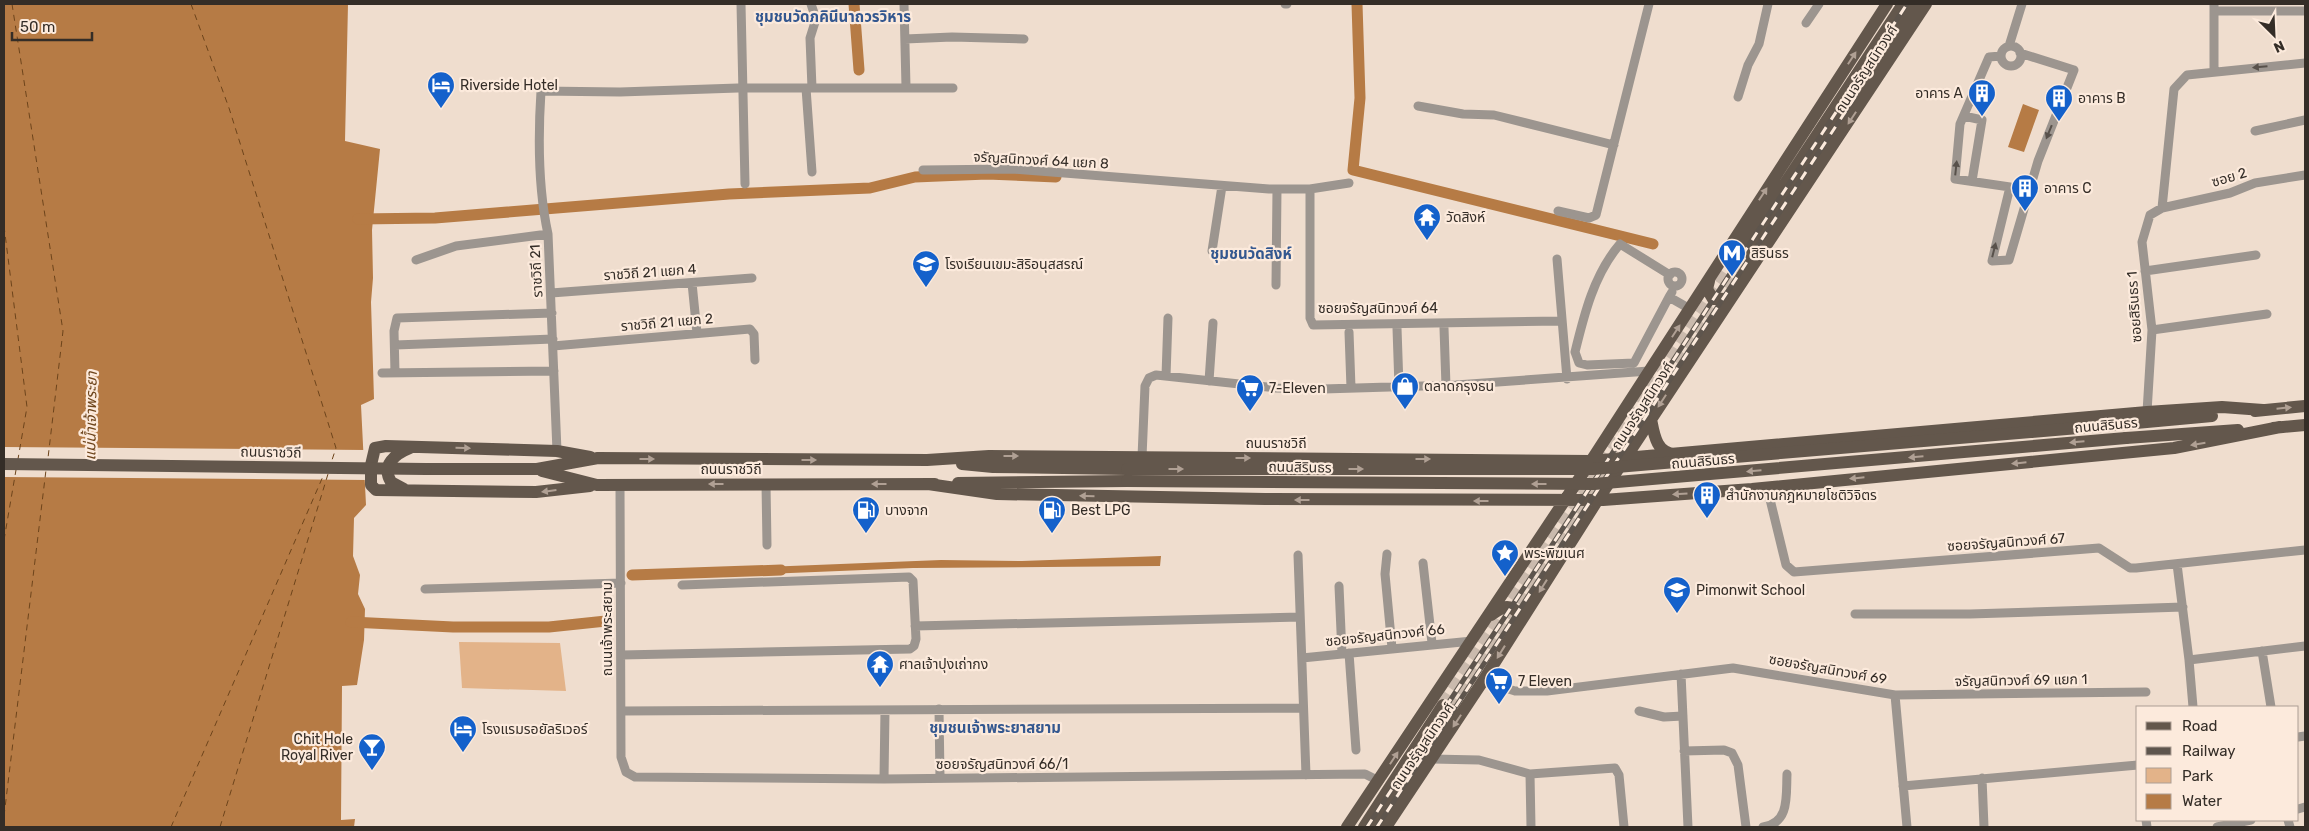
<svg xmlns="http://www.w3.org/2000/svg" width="2309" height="831" font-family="Rubik,'Noto Sans Thai',sans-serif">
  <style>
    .green { fill: #e3b389 }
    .water { fill: #b67b45 }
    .pier { fill: #efddce }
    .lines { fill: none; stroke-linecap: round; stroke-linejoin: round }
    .canal { stroke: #b67b45; stroke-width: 11 }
    .ferry { stroke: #6d441b; stroke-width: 1; stroke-dasharray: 6 5; stroke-linecap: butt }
    .primary-tunnel { stroke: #cabaad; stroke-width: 12; stroke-dasharray: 12 6; stroke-linecap: butt }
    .street { stroke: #9c958f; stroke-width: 9 }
    .primary { stroke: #63574c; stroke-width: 12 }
    .rail-casing { stroke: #5e554d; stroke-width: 5 }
    .rail { stroke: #fceadc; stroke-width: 3; stroke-dasharray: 9; stroke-linecap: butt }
    .primary-bridge { stroke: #63574c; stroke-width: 12 }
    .oneway { fill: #b0a094 }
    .oneway2 { fill: #58514b }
    .labels { text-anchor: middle; stroke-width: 4.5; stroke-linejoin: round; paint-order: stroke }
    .street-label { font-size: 14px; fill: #342d27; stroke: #fceadc }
    .poi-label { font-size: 14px; fill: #342d27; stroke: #fceadc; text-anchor: start }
    .neighbourhood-label { font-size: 15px; font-weight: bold; fill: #33578f; stroke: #fceadc }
    .water-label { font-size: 15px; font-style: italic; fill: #6d441b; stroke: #fceadc }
  </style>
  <rect width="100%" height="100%" fill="#efddce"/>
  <path class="green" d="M459,642l101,1 6,48 -104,-3z"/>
  <path class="water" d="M4,4h344l-3,137 35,8 -8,81 1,48 -2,24 3,97 -13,6 5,100 -12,13 -1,38 7,19 -2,19 7,15 -1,31 -7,45 -15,1 -1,134 14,-1 -1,8h-350z
    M2023,104l16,6 -15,42 -16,-5z
    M1161,556l-1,10 -247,2 -147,6 -1,-7 176,-7 81,1z"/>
  <path class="pier" d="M4,447l362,3 2,30 -364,-3z"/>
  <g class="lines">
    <path class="canal" d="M854,4l5,66
      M1357,4l3,94 -7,72 300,74
      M358,219l77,-1 294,-24 141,-6 45,-11 72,-3 69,3
      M632,575l149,-5
      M351,622l102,5h96l57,-6"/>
    <path class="ferry" d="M12,4l51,327 -15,127
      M191,4l38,104 107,340 -5,15
      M4,226l23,181 -9,52
      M4,540l12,-70
      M4,816l42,-346
      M171,827l153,-353
      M220,827l108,-353"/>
    <path class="primary-tunnel" d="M1443,705l299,-456
      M1451,710l299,-456"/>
    <path class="street" d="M741,4l4,180
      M811,4l5,15 -6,19 2,50
      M904,4l2,83
      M1285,4h2
      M2214,4v67
      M2214,11h91
      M1806,23l13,-19
      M905,39l47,-2 72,2
      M2009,46l13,-42
      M2001 56a10 10 0 1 1 20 0a10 10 0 1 1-20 0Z
      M2001,56l-12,1 -29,67 -5,55 55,8 -18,74 17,-1 29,-99 36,-91 -54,-17
      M806,88l6,84
      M1738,97l10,-32 11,-21 9,-40
      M1418,106l45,8 31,1 120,30
      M1964,116l18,4 -10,61
      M2255,131l50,-11
      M923,170l90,-1 256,20h41l39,-6
      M1310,189v129l3,7 248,-4
      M2162,208l12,-119 13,-14 118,-12
      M1558,211l31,7 7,-3 53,-211
      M1212,251l10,-65
      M1557,259l10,120
      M416,260l40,-14 92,-12
      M2145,271l111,-16
      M1668 279a7 7 0 1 1 14 0a7 7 0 1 1-14 0Z
      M692,283l5,50
      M1276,285l1,-96
      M1672,292l-3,5 21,12
      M551,293l201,-15
      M1669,297l-35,66 -47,2 -8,-2 -4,-11c9,-37 19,-78 45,-108l50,31
      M1397,328l2,59
      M1444,328l2,58
      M2152,330l115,-16
      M1349,332l2,56
      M395,345l158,-6
      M553,346l197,-17 4,5 1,26
      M382,373l172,-2
      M395,373l-1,-42 3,-13 155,-5
      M1166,376l2,-58
      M1209,381l4,-58
      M2147,412l5,-82 -10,-88 8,-27 12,-7 68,-15 25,-10 50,-8
      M557,451l-9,-217c-10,-46 -10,-97 -7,-143l79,1 118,-4h215
      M1142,457l3,-71 4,-8 7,-3 120,13 47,1 133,-4 193,-14
      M766,484l1,61
      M620,485l1,272 5,15 9,5 249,2 481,-5 14,7
      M1767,487l19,78 8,7 305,-24 31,20h6l169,-18
      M1387,554l-2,20 7,74
      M1298,555l8,220
      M1423,563l9,80
      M2177,564l12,96 116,-14
      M1339,586l3,68
      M425,589l196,-6
      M1855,614h115l213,-7
      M915,626l385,-9
      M2262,651l9,56
      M1349,653l7,97
      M621,655l289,-6 4,-3 2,-7 -3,-58 -4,-4 -227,8
      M1302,658l170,-17
      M2189,660l4,47
      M1681,674l7,153
      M1483,681l32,10h32l186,-23 162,27 251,-3
      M1895,695l12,132
      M939,709l1,69
      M621,711l682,-3
      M1639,711l25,6 19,-1
      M2298,737l7,-1
      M1684,751l40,-1 8,3 6,12 8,62
      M1432,759l47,1 51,14 85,-6 4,7 5,52
      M1530,774l1,53
      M1982,778l2,49
      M884,779l1,-69
      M1903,786l235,-21
      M2298,809l7,-2
      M2146,820l1,7
      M2288,820l2,7
      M1763,827c27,-4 23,-31 24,-53
      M2217,827l34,-7"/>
    <path class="primary" d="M1742,249l161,-245
      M1750,254l164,-250
      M1709,281l-2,8 6,10h12l8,-5
      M2255,411l50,-5
      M1651,419c3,15 5,34 24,35
      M2125,424l87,-8
      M2273,428l32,-3
      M2126,438l112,-8
      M962,464l31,3 134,2
      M426,469h111l61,-11 329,2 62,-4 602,5 556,-49 75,-5 41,3
      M542,471l55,14 338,-1
      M958,483l169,-2
      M928,484l69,10 268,5 338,1 149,-11 422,-41 106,-21
      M590,486l-54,6 -160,-2 -5,-5v-20l4,-17 11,-2 171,5 33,6
      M404,489l-13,-7c-10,-17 4,-28 19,-34
      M1491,615c10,-7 17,-13 27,-2l1,11
      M1347,827l244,-366 296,-457
      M1364,827l79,-122
      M1375,827l76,-117
      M1386,827l97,-146 114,-180 329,-497"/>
    <g class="rail-casing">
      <path id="rail" d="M1367,827l540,-823
        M1377,827l478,-730"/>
    </g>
    <use href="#rail" class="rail"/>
    <path class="primary-bridge" d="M4,464l422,5
      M1127,469h466l532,-45
      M1127,481l467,3 532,-46"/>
  </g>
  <defs><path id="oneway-solid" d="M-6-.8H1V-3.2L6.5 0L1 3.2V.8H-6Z" transform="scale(1.25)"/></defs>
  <g class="oneway">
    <use href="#oneway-solid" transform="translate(1852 58) rotate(-57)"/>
    <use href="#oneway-solid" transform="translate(1852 118) rotate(123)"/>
    <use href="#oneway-solid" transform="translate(1763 194) rotate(-57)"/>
    <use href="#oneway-solid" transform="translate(1676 331) rotate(-57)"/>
    <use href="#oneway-solid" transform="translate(1662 401) rotate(123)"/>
    <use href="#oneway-solid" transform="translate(2284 408) rotate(-6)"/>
    <use href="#oneway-solid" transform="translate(2077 442) rotate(175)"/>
    <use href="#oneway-solid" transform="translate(2198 444) rotate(171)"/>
    <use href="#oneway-solid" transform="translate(463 448) rotate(2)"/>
    <use href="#oneway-solid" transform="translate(1011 456)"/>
    <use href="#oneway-solid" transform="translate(1916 457) rotate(175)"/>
    <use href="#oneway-solid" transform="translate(1243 458)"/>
    <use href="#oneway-solid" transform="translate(647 459)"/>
    <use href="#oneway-solid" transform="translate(1423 459)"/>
    <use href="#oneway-solid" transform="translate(809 460)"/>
    <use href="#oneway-solid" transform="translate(2019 463) rotate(174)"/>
    <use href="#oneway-solid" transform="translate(1176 469)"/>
    <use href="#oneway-solid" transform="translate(1356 469)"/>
    <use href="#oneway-solid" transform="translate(1754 471) rotate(175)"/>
    <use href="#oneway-solid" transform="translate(1857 478) rotate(174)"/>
    <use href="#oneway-solid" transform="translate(716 484) rotate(180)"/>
    <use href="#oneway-solid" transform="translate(879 484) rotate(-180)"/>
    <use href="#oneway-solid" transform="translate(1539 484) rotate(-180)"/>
    <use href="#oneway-solid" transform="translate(549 491) rotate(173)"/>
    <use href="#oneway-solid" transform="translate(1680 494) rotate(176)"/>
    <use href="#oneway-solid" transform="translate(1087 496) rotate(-179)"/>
    <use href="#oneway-solid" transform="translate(1302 500) rotate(-180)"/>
    <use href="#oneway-solid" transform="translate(1481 501) rotate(-180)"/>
    <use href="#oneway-solid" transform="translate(1543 586) rotate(122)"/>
    <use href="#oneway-solid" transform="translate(1501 652) rotate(122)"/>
    <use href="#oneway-solid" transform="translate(1457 721) rotate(123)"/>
    <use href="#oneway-solid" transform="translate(1394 758) rotate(-57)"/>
  </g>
  <g class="oneway2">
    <use href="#oneway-solid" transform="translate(2260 67) rotate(175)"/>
    <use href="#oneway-solid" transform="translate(2049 132) rotate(112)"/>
    <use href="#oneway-solid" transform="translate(1956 168) rotate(-84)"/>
    <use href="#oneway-solid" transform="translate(1994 250) rotate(-76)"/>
  </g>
  <defs>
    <g id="hotel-pin" transform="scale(1.4375)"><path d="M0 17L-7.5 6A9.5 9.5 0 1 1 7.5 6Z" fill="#1461cb" stroke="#fceadc"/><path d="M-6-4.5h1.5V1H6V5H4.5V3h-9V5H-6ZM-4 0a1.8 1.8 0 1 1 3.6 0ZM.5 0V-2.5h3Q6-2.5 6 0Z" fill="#fff"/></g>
    <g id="building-pin" transform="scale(1.4375)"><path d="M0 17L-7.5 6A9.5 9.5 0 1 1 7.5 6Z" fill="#1461cb" stroke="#fceadc"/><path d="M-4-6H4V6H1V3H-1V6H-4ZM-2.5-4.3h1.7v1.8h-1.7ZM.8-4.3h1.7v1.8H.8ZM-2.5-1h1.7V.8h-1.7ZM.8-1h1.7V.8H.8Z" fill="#fff"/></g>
    <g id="temple-pin" transform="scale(1.4375)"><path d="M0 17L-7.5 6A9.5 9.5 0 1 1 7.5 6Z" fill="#1461cb" stroke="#fceadc"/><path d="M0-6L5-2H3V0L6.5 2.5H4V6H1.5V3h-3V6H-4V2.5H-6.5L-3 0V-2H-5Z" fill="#fff"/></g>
    <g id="metro-pin" transform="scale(1.4375)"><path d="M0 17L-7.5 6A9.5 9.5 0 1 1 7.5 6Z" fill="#1461cb" stroke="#fceadc"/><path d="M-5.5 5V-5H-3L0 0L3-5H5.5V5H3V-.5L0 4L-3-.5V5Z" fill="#fff"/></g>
    <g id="school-pin" transform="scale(1.4375)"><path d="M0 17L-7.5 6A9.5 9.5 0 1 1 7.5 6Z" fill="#1461cb" stroke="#fceadc"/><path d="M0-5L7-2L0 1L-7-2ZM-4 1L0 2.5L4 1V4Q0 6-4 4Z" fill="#fff"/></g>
    <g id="shop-pin" transform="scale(1.4375)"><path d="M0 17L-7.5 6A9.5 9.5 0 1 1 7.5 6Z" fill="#1461cb" stroke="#fceadc"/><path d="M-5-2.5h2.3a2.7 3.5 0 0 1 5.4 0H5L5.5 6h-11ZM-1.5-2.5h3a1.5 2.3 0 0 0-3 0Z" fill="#fff"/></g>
    <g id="supermarket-pin" transform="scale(1.4375)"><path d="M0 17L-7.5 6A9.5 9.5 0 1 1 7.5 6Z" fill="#1461cb" stroke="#fceadc"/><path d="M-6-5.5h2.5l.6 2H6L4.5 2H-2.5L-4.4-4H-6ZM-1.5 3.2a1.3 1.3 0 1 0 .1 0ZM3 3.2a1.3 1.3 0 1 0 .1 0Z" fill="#fff"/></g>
    <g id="fuel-pin" transform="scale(1.4375)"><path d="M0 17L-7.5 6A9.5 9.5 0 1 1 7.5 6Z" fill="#1461cb" stroke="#fceadc"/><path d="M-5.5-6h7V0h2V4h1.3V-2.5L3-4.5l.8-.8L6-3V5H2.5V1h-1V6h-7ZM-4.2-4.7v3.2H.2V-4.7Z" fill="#fff"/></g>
    <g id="sight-pin" transform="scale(1.4375)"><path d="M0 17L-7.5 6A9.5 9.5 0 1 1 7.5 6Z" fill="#1461cb" stroke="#fceadc"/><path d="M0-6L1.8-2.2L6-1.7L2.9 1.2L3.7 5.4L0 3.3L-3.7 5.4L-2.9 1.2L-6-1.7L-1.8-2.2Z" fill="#fff"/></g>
    <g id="bar-pin" transform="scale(1.4375)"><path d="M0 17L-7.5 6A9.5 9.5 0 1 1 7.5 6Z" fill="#1461cb" stroke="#fceadc"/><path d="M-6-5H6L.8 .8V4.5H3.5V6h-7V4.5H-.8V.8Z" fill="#fff"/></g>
  </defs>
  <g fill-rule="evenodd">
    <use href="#hotel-pin" x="441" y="85"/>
    <use href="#building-pin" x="1982" y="93"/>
    <use href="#building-pin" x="2059" y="98"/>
    <use href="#building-pin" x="2025" y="188"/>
    <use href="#temple-pin" x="1427" y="217"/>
    <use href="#metro-pin" x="1732" y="253"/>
    <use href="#school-pin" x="926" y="264"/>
    <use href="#shop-pin" x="1405" y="386"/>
    <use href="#supermarket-pin" x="1250" y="388"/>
    <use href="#building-pin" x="1707" y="495"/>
    <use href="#fuel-pin" x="866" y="510"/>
    <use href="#fuel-pin" x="1052" y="510"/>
    <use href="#sight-pin" x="1505" y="553"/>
    <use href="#school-pin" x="1677" y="590"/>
    <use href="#temple-pin" x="880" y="664"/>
    <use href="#supermarket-pin" x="1499" y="681"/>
    <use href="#hotel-pin" x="463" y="729"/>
    <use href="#bar-pin" x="372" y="747"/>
  </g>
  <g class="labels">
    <g class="street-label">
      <text transform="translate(1866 69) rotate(-57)" y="5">ถนนจรัญสนิทวงศ์</text>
      <text transform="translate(1041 160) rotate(3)" y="5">จรัญสนิทวงศ์ 64 แยก 8</text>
      <text transform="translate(2229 177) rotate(-17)" y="5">ซอย 2</text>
      <text transform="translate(536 271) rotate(-93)" y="5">ราชวิถี 21</text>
      <text transform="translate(650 272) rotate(-4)" y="5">ราชวิถี 21 แยก 4</text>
      <text transform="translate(2134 307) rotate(-94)" y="5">ซอยสิรินธร 1</text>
      <text x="1378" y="313">ซอยจรัญสนิทวงศ์ 64</text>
      <text transform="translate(667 322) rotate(-5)" y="5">ราชวิถี 21 แยก 2</text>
      <text transform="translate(1642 406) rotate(-57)" y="5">ถนนจรัญสนิทวงศ์</text>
      <text transform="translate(2106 425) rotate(-5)" y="5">ถนนสิรินธร</text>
      <text x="1276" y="448">ถนนราชวิถี</text>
      <text transform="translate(271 452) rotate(1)" y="5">ถนนราชวิถี</text>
      <text transform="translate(1703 461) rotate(-5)" y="5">ถนนสิรินธร</text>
      <text transform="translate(1300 467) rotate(1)" y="5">ถนนสิรินธร</text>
      <text x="731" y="474">ถนนราชวิถี</text>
      <text transform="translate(2006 542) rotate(-4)" y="5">ซอยจรัญสนิทวงศ์ 67</text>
      <text transform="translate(607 629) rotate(-90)" y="5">ถนนเจ้าพระสยาม</text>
      <text transform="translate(1385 635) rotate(-6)" y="5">ซอยจรัญสนิทวงศ์ 66</text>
      <text transform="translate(1828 669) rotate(10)" y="5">ซอยจรัญสนิทวงศ์ 69</text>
      <text transform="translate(2021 680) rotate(-1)" y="5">จรัญสนิทวงศ์ 69 แยก 1</text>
      <text transform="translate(1422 746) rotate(-56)" y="5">ถนนจรัญสนิทวงศ์</text>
      <text x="1002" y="769">ซอยจรัญสนิทวงศ์ 66/1</text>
    </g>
    <g class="poi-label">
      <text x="460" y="90">Riverside Hotel</text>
      <text x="1963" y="98" text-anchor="end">อาคาร A</text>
      <text x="2078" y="103">อาคาร B</text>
      <text x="2044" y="193">อาคาร C</text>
      <text x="1446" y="222">วัดสิงห์</text>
      <text x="1751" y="258">สิรินธร</text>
      <text x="945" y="269">โรงเรียนเขมะสิริอนุสสรณ์</text>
      <text x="1424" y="391">ตลาดกรุงธน</text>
      <text x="1269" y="393">7-Eleven</text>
      <text x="1726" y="500">สำนักงานกฎหมายโชติวิจิตร</text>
      <text x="885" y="515">บางจาก</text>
      <text x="1071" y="515">Best LPG</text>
      <text x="1524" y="558">พระพิฆเนศ</text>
      <text x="1696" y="595">Pimonwit School</text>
      <text x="899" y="669">ศาลเจ้าปุงเถ่ากง</text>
      <text x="1518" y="686">7 Eleven</text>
      <text x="482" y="734">โรงแรมรอยัลริเวอร์</text>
      <text x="353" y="744" text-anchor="end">Chit Hole<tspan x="353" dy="16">Royal River</tspan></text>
    </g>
    <g class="neighbourhood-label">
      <text x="833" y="22">ชุมชนวัดภคินีนาถวรวิหาร</text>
      <text x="1251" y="259">ชุมชนวัดสิงห์</text>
      <text x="995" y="733">ชุมชนเจ้าพระยาสยาม</text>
    </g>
    <g class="water-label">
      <text transform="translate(91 416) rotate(-89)" y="5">แม่น้ำเจ้าพระยา</text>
    </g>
  </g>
  <rect width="2309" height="831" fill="none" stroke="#342d27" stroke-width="10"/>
  <rect x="2136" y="706" width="162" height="115" fill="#fceadc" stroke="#ac9e94"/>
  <rect x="2146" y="722" width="25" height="8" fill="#63574c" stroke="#ac9e94"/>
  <text x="2182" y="731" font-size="15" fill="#342d27">Road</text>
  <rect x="2146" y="747" width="25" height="8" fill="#5e554d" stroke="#ac9e94"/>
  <text x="2182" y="756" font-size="15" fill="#342d27">Railway</text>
  <rect x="2146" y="768" width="25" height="15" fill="#e3b389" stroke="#ac9e94"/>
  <text x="2182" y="781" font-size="15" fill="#342d27">Park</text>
  <rect x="2146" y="794" width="25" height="15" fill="#b67b45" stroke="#ac9e94"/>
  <text x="2182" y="806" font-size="15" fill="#342d27">Water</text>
  <g transform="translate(2274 35) rotate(156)" stroke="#fceadc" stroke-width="4" paint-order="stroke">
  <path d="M0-4L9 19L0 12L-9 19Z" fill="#342d27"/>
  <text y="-8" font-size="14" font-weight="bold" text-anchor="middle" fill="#342d27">N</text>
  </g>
  <path d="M12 32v8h80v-8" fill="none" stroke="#342d27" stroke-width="2.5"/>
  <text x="20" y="32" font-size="15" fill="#342d27" stroke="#fceadc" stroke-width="4" paint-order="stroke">50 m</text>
</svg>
